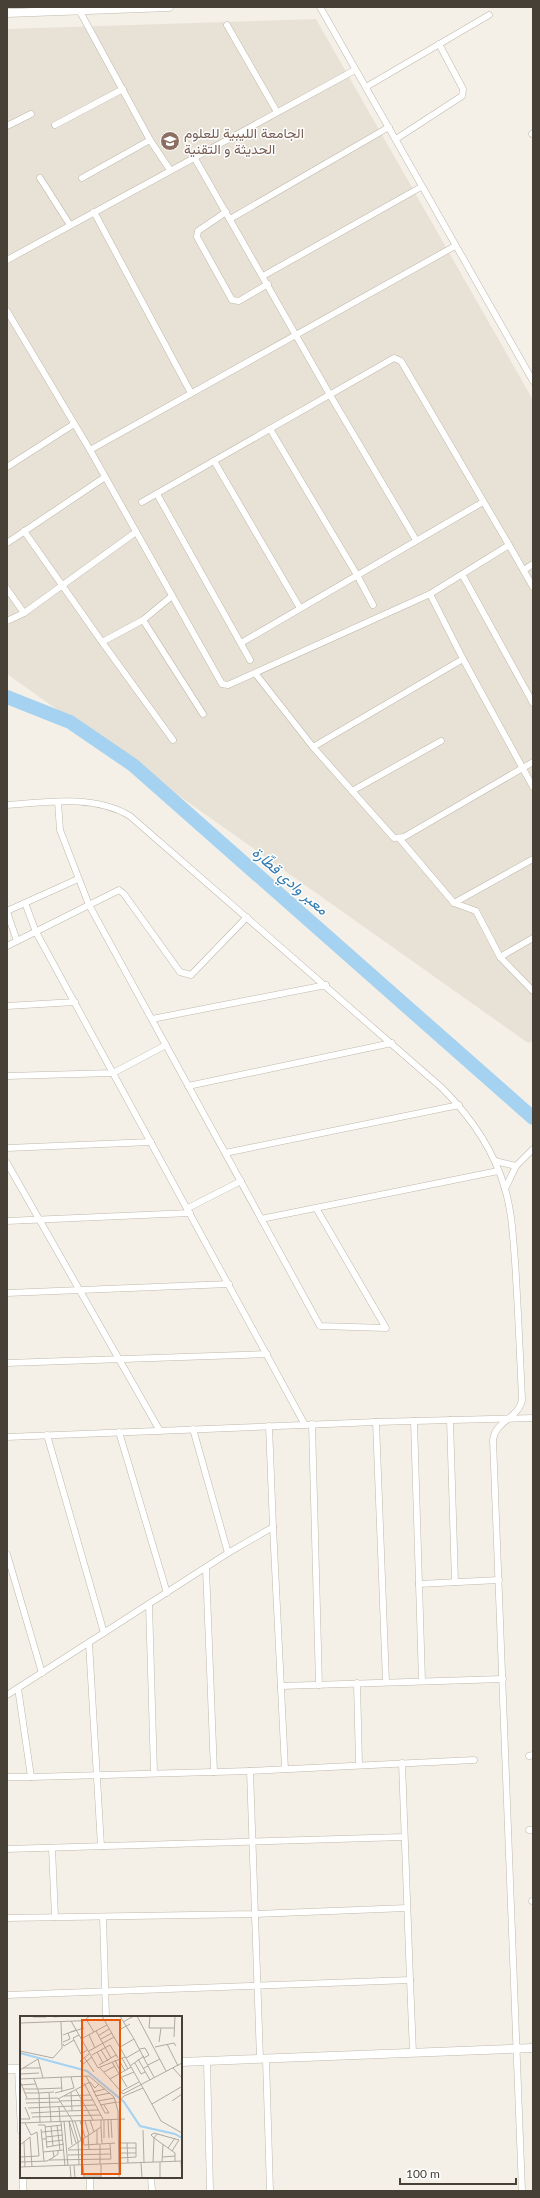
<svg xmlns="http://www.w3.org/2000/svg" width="540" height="2198" font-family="Lato,Vazirmatn,sans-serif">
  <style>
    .residential { fill: #e8e2d6 }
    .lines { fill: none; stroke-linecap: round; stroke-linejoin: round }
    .river { stroke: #a5d2f0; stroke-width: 14 }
    .minor-casing { stroke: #bfb8aa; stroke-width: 7 }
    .tertiary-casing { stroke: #bfb8aa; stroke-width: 9 }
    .minor { stroke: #fff; stroke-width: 6 }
    .tertiary { stroke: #fff; stroke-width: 8 }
    .labels { text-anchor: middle; stroke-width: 3; stroke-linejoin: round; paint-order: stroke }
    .education-label { font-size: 14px; fill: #785e54; stroke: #fff; text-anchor: start }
    .water-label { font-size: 15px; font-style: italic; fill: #307cb2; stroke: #fff }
    .inset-river { fill: none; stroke: #a5d2f0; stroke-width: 2 }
    .inset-road { fill: none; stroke: #afaaa1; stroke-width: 1 }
    .view { fill: #e8590c; fill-opacity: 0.15; stroke: #e8590c; stroke-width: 2 }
    .inset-edge { fill: none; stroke: #474036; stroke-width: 2 }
  </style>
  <rect width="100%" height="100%" fill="#f4f0e8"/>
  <path class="residential" d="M316 19 533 400V1041L528 1043 7 674V29Z"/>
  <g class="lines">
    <path class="river" d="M7 697 70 722 133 765 533 1118"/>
    <defs>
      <g id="minor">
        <path d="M320 7 533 381"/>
        <path d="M78 8 150 140 170 170"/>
        <path d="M227 25 277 112"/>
        <path d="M366 87 489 15"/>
        <path d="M55 125 123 89"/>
        <path d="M7 126 31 114"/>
        <path d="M532 134 533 133"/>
        <path d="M396 139 462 96 463 89 439 44"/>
        <path d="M194 157 330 395 416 540"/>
        <path d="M40 178 70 225"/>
        <path d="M82 178 150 140"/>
        <path d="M94 212 191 393"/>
        <path d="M226 212 198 231 197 237 232 300 239 301 268 284"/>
        <path d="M230 219 389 127"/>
        <path d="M7 260 355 70"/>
        <path d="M263 276 421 187"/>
        <path d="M7 311 90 450 222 684 228 685 430 594 509 545 533 587"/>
        <path d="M270 429 357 575 373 605"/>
        <path d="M90 450 455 246"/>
        <path d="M214 461 300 608"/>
        <path d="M7 467 74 424"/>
        <path d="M157 494 250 660"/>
        <path d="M142 502 394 358 401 361 509 545"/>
        <path d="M24 531 102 642 173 740"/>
        <path d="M7 543 105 477"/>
        <path d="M524 570 533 564"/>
        <path d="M463 576 533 703"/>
        <path d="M7 589 24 613"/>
        <path d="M430 594 463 659 533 787"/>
        <path d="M143 620 203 714"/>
        <path d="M7 621 24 613 136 532"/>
        <path d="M102 642 143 620 172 596"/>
        <path d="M241 643 483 502"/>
        <path d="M255 673 313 747 394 838 404 837 533 762"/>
        <path d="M313 747 463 659"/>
        <path d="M352 791 441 741"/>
        <path d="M58 802 60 830 89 905 320 1326 386 1328 316 1208"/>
        <path d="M7 805C46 802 94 794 130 816L442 1088C470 1116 494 1150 505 1189 512 1212 513 1237 515 1261 518 1307 520 1354 522 1400 519 1418 495 1421 493 1440L522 2191"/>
        <path d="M399 838 454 903 476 911 500 957 533 991"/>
        <path d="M25 903 36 932 305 1425"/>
        <path d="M454 903 533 859"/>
        <path d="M7 911 78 879"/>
        <path d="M7 912 17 941"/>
        <path d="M7 946 119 890 124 894 180 972 191 975 247 917"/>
        <path d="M500 957 533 938"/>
        <path d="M7 1006 75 1002"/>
        <path d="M152 1019 326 985"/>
        <path d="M7 1076 113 1073 166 1045"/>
        <path d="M188 1086 392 1043"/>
        <path d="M7 1148 151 1142"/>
        <path d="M225 1153 459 1105"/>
        <path d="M495 1161 516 1166"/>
        <path d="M7 1163 160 1431"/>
        <path d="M505 1189 516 1166 533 1149"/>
        <path d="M188 1208 241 1181"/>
        <path d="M261 1219 498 1171"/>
        <path d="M7 1221 190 1213"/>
        <path d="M7 1293 229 1284"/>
        <path d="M7 1363 267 1354"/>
        <path d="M450 1420 455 1582"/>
        <path d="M414 1421 422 1681"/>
        <path d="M376 1422 386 1682"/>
        <path d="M312 1424 319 1685"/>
        <path d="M193 1429 228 1553"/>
        <path d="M119 1432 167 1593"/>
        <path d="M47 1435 104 1633"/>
        <path d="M7 1437 376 1422 533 1418"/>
        <path d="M273 1527 285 1769"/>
        <path d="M7 1554 42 1673"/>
        <path d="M206 1568 214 1772"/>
        <path d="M419 1584 499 1580"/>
        <path d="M149 1604 154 1773"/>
        <path d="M89 1643 101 1846"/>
        <path d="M357 1683 359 1765"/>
        <path d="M281 1686 503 1679"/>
        <path d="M18 1688 31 1777 250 1771 260 2059"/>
        <path d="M7 1695 228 1553 273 1527 269 1426"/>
        <path d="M529 1756 533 1755"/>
        <path d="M250 1771 474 1760"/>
        <path d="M7 1777H31"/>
        <path d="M529 1830H533"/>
        <path d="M52 1848 55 1917"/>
        <path d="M7 1849 404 1837"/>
        <path d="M532 1901H533"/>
        <path d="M103 1917 106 2017"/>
        <path d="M7 1918 255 1914 407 1908"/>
        <path d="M410 1980 413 2053"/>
        <path d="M7 1995 410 1980 402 1763"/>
        <path d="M266 2059 270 2191"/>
        <path d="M207 2061 210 2191"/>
        <path d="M18 2069 21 2131"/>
        <path d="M23 2177V2191"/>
        <path d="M90 2177V2191"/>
        <path d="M151 2177 152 2191"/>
      </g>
      <g id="tertiary">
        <path d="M7 13 169 7"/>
        <path d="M181 2062 533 2048"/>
        <path d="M7 2069H21"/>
      </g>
    </defs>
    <use href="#minor" class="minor-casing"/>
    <use href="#tertiary" class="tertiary-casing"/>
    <use href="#minor" class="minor"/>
    <use href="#tertiary" class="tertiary"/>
  </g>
  <defs>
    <symbol id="school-disc" viewBox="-11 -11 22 22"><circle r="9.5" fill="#8d6e63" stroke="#fff"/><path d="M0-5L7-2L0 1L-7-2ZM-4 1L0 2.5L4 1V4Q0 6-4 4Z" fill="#fff"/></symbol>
  </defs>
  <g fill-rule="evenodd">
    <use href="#school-disc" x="159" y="130" width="22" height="22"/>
  </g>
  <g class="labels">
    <g class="education-label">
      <text x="184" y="138">الجامعة الليبية للعلوم<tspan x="184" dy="16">الحديثة و التقنية</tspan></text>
    </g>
    <g class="water-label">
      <text transform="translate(290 881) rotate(41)" y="5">معبر وادي قطّارة</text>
    </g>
  </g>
  <g transform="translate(20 2016)">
    <rect width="162" height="162" fill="#f4f0e8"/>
    <path class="inset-river" d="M0 37 67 55 104 86 120 110 155 118 162 122"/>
    <path class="inset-road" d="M70 0 66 3 74 16M82 0 123 72 104 80 98 87M117 0 146 55M130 0 129 12H154M13 1H26M34 1 46 0M51 5 78 52 105 41M103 6 114 0M0 7 84 4M99 14 110 8M76 15 91 42M51 16 64 12M43 19 56 14M59 19 53 22 61 38 67 34M69 19 75 32M78 20 89 13M154 21 155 0M61 23 87 9M81 23 92 17M114 23 128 50M43 26 50 23 48 17M139 26 141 12M43 28 44 30 54 24M147 28 158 50M100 31 114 23 100 0M135 31 154 27 156 30M120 33 125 32 129 39 124 42M81 34 88 45M0 35 33 42 42 32 41 6M69 35 94 21M77 36 83 47M69 38 60 45 63 48 72 41M72 39 90 29 98 42M64 41 74 56M102 42 108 53M106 42 120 34M118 43 130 64M95 44 101 57M99 44 105 55M92 46 107 71M115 47 121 58 125 56M79 49 96 39M128 49 140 43M110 50 124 40M3 52H21M80 52 90 63 111 51M124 52 128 50 134 61M153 52 162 62M0 54 18 43 23 62M84 56 95 50M0 58 19 57M66 60 85 97H89L84 89M41 61 42 76M102 61 114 56M0 63 69 60 94 81 98 95 99 162M14 63 19 77 20 107M90 63 103 78M0 65 7 82M64 67 83 103M0 69 16 68M123 72 141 105 162 117M3 73H17M18 73 42 72M56 74 73 104M102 75 119 66M51 76 52 95M73 76 85 73M5 77H19M19 77 34 76M29 77 31 106M35 77 54 72 51 61M103 78 162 47M44 80 70 79M75 80 90 77M5 83 38 82 52 104 58 125 59 149M38 83 70 66 75 72 79 68M40 85 73 84M61 85 62 105M78 85 94 82M152 85 162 78M6 87 40 86M132 88 161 71M80 89 97 86M39 91 40 105M8 92 75 89M47 95 78 94M11 97 46 95M12 101 81 99M0 103H10L5 91M70 104 74 116M84 104V122M88 104 89 122M91 104 92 122M44 105 48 150M55 105 61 124M60 105 65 121M65 105 69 119M41 106 45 150M0 107 105 103M18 109H25L27 132M37 109 40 134M31 110 33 130M25 111 42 109M81 111 82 128M21 113 22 123H26M77 114V128M123 114 124 147M22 116 42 114M68 119 69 133M10 121 12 151M26 121 43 119M63 122 64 129 80 128V148M22 123 24 145M4 126 5 151M27 126 43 124M99 127H116V141L100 142M107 127 108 147M81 128 95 127M0 129 10 121M52 129 49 105 56 127M27 131 44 128M99 132H116M148 132 155 122M48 133 81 111V104M48 134 90 133M33 135 34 141 38 138V134M152 135 159 124 134 117 131 119 134 122 155 137V145M23 136 44 134M99 137H116M48 139 91 138M0 141 19 140 17 116 11 119 5 107M143 141 155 140M29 144 91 143 90 128M0 146 27 145 34 141M133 146 134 122 137 118M140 146V162M142 146 143 128M161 146 162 162M121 147 122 162M81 148V162M54 149 55 162M63 149 64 162M50 150 51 162M0 151 162 145M64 160H81"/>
    <path class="view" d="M62 4H100V158H62Z"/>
    <rect width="162" height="162" class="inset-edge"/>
  </g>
  <rect width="540" height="2198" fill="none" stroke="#474036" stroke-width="16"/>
  <path d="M400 2178v6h116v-6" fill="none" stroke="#474036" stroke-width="2"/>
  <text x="406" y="2178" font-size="12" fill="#474036" stroke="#ffffff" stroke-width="3" paint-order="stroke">100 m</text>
</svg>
